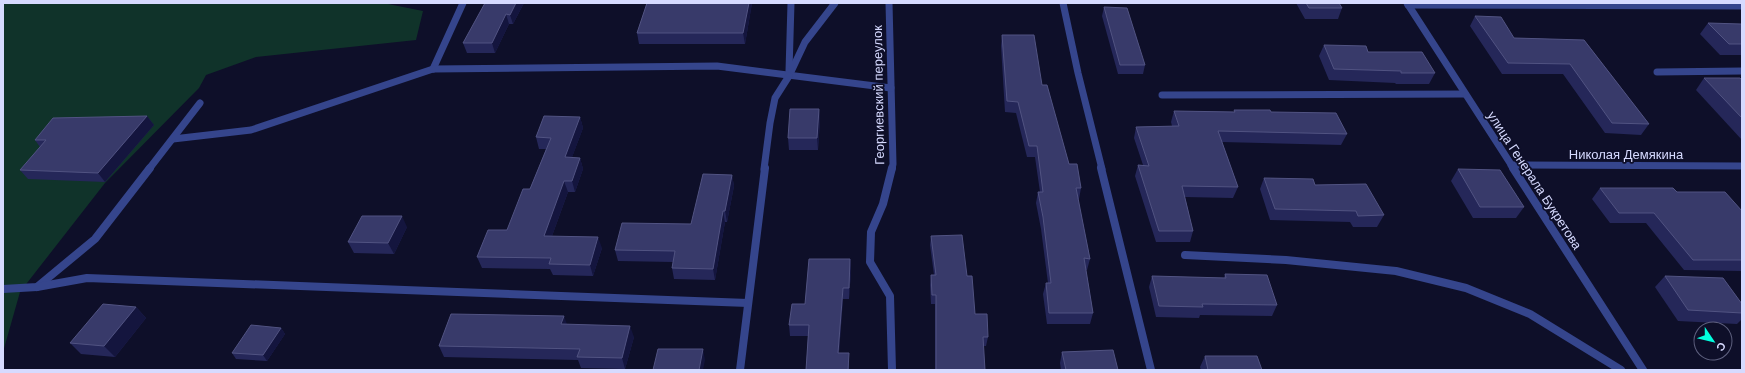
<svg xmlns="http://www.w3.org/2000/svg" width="1745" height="373" font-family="Helvetica,sans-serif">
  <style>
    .green { fill: #10332a }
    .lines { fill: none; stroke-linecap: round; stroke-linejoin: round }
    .service-far1 { stroke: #35458c; stroke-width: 7 }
    .service { stroke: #35458c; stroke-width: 8 }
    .minor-far1 { stroke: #35458c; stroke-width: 7 }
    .minor { stroke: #35458c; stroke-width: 8 }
    .wall { fill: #252759 }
    .shaded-wall { fill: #14153e }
    .building { fill: #383a6a; stroke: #515382 }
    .labels { text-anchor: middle; stroke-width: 3.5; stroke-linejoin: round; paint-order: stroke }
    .street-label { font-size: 13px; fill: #d6daff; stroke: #0e0f29 }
  </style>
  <rect width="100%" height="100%" fill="#0e0f29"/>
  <path class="green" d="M3 3H383L423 11 416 40 256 57 206 75 199 88 105 183 20 292 3 352Z"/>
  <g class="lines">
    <g class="service-far1">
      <path d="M889 3 893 164 892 169"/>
      <path d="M1063 3 1078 73 1102 169"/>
      <path d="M433 69 463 3"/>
      <path d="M789 71 791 3"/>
      <path d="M789 76 805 42 835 3"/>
      <path d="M1162 95 1465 94"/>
      <path d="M173 139 251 130 433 69 717 66 891 88"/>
      <path d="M149 169 200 103"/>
    </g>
    <g class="service">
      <path d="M1101 168 1151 370"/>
      <path d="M1185 255 1286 260 1396 271 1466 288 1530 314 1621 370"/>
      <path d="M37 287 95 239 150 168"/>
      <path d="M892 370 890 296 870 262 871 232 883 204 892 168"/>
    </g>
    <g class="minor-far1">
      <path d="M1407 3 1514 169"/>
      <path d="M1408 5 1742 6"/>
      <path d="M1657 72 1742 71"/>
      <path d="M1511 165 1742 166"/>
      <path d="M764 169 770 123 775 98 789 76"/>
    </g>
    <g class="minor">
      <path d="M1513 168 1643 370"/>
      <path d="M3 289 37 287 87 278 748 303"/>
      <path d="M740 370 765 168"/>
    </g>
  </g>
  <g class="wall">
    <path d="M524 3 513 24H509L495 53H467L463 43Z"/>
    <path d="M647 3H752L745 44H639L637 33Z"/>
    <path d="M1296 3H1339L1342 8 1338 19H1305Z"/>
    <path d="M1104 7 1145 65 1143 74H1118L1102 16Z"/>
    <path d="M1475 16 1514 38 1584 40 1649 124 1641 135 1605 133 1563 74H1502L1470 26Z"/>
    <path d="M1708 23 1742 25V55H1720L1700 34Z"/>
    <path d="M1002 35 1042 85 1069 164 1081 188 1079 199H1078L1090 259 1087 270H1086L1093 313 1090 324H1047L1043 294 1046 283H1048L1041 229 1036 203 1038 192H1040L1035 157H1027L1016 113 1005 112 1001 46Z"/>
    <path d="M1324 45 1368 52 1435 73 1429 84H1396L1395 83 1329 80 1319 56Z"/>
    <path d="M1704 78 1742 80V140L1696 90Z"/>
    <path d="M819 109 820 120 818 150H789L788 138Z"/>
    <path d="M1234 110 1271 112 1347 134 1341 145 1222 142 1238 187 1233 198 1185 197 1193 231 1190 242H1156L1135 176 1138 165H1143L1134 138 1136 127 1172 126 1171 122 1174 111 1234 112Z"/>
    <path d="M147 116 154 125 105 182 28 179 20 170 40 147 35 140Z"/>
    <path d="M580 117 583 128 572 157 580 158 583 169 575 192H568L552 236 602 248 593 276 553 275 550 269 482 268 477 257 507 230 530 189 546 149H539L536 137Z"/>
    <path d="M1458 169 1524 207 1516 218H1473L1451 181Z"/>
    <path d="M732 175 734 186 727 222H725L715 280 674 279 672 268 673 262 618 261 615 250 691 224Z"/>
    <path d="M1264 178 1315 185 1384 215 1377 227H1353L1350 222 1270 220 1260 189Z"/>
    <path d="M1600 188 1677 192 1742 211V271L1684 270 1646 223H1610L1592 199Z"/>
    <path d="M407 227 394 254 354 253 348 242Z"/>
    <path d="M931 236 967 276 975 314 988 337 986 346H983L985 370H935V304H931L930 285 931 275H934L930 245Z"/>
    <path d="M850 259 851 271 849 299H843L839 353 849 364V370H806L808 336H790L789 325 805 304Z"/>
    <path d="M1225 274 1277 305 1272 316 1200 315 1199 318 1156 317 1149 287 1152 276 1224 278Z"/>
    <path d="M1665 276 1742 304V319L1737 324 1678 321 1655 287Z"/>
    <path d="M136 307 146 318 115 357 81 354 70 343Z"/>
    <path d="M567 324 634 337 625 369 581 368 578 360 444 357 439 346Z"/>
    <path d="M281 328 285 334 267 361 236 359 232 353Z"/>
    <path d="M1062 352 1118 370H1061L1060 363Z"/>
    <path d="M1205 356 1262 370H1201L1200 367Z"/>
  </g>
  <g class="shaded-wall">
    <path d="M516 3H524L513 24 510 15Z"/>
    <path d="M749 3H752L745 44 743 33Z"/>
    <path d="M506 14 509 24 495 53 492 43Z"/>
    <path d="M819 109 820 120 818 150 817 138Z"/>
    <path d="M147 116 154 125 105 182 98 173Z"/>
    <path d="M580 117 583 128 568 168 565 157Z"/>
    <path d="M580 158 583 169 575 192 572 181Z"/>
    <path d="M732 175 734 186 727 222 725 211Z"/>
    <path d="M564 181 568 192 548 247 544 236Z"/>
    <path d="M723 211 725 222 715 280 713 269Z"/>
    <path d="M402 216 407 227 394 254 388 243Z"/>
    <path d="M598 237 602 248 593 276 590 265Z"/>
    <path d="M850 259 851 271 849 299V288Z"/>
    <path d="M843 288V299L838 364V353Z"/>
    <path d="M136 307 146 318 115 357 104 346Z"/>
    <path d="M564 316 568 327 561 324Z"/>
    <path d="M630 326 634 337 625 369 622 358Z"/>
    <path d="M281 328 285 334 267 361 263 355Z"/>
    <path d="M703 349 705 360 703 370H699Z"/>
  </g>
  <g class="building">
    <path d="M485 3H516L510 15 506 14 492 43H463Z"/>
    <path d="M647 3H749L743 33H637Z"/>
    <path d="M1306 3H1339L1342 8H1309Z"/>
    <path d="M1104 7 1127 8 1145 65H1120Z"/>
    <path d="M1475 16 1501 17 1514 38 1584 40 1649 124 1612 123 1570 64 1508 63Z"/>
    <path d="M1708 23 1741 24 1742 25V44H1729Z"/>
    <path d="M1002 35H1034L1042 85H1047L1069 164H1077L1081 188H1076L1090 259 1084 258 1093 313H1049L1046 283H1051L1043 217 1038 192H1043L1037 146H1029L1018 102 1007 101Z"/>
    <path d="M1324 45 1366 46 1368 52H1422L1435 73H1401V71L1334 69Z"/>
    <path d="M1704 78H1740L1742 80V118Z"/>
    <path d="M790 109H819L817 138H788Z"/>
    <path d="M1234 110H1270L1271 112 1336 113 1347 134 1218 131 1238 187 1182 186 1193 231H1159L1138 165 1149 166 1136 127 1179 126 1174 111 1235 112Z"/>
    <path d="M147 116 98 173 20 170 46 140H35L53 118Z"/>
    <path d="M544 116 580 117 565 157 580 158 572 181H564L544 236 598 237 590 265 549 264 551 258 477 257 488 230H507L523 189H530L551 138 536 137Z"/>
    <path d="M1458 169 1500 170 1524 207H1480Z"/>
    <path d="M703 174 732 175 725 211H723L713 269 672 268 675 251 615 250 622 223 691 224Z"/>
    <path d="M1264 178 1313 179 1315 185 1366 184 1384 215 1358 216 1356 211 1275 209Z"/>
    <path d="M1600 188H1673L1677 192H1725L1742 211V260H1693L1654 213H1619Z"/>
    <path d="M362 216H402L388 243 348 242Z"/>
    <path d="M962 235 967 276H972L975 314H987L988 337H983L985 370H936V295H932L931 275H936L931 236Z"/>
    <path d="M809 259H850L849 288H843L838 353H849L848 370H806L809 325H789L792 304H805Z"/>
    <path d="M1225 274 1267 275 1277 305 1202 304 1203 307 1159 306 1152 276 1226 278Z"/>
    <path d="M1665 276 1723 278 1742 304V313L1688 310Z"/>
    <path d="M103 304 136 307 104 346 70 343Z"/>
    <path d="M451 314 564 316 561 324 630 326 622 358 577 357 580 349 439 346Z"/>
    <path d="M251 325 281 328 263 355 232 353Z"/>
    <path d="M658 349H703L699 370H653Z"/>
    <path d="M1113 350 1118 370H1066L1062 352Z"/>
    <path d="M1205 356H1257L1262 370H1208Z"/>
  </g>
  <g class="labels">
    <g class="street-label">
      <text transform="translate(878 95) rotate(-91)" y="5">Георгиевский переулок</text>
      <text x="1626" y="159">Николая Демякина</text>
      <text transform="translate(1535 180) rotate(57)" y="5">улица Генерала Букретова</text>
    </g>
  </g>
  <rect width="1745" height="373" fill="none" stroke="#d6daff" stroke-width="8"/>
  <g transform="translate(1713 341) rotate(125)"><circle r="19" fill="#0e0f29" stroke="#5e607f"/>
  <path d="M0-3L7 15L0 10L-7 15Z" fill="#02ffdf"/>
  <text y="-6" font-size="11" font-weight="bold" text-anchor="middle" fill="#d6daff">С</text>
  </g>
</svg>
